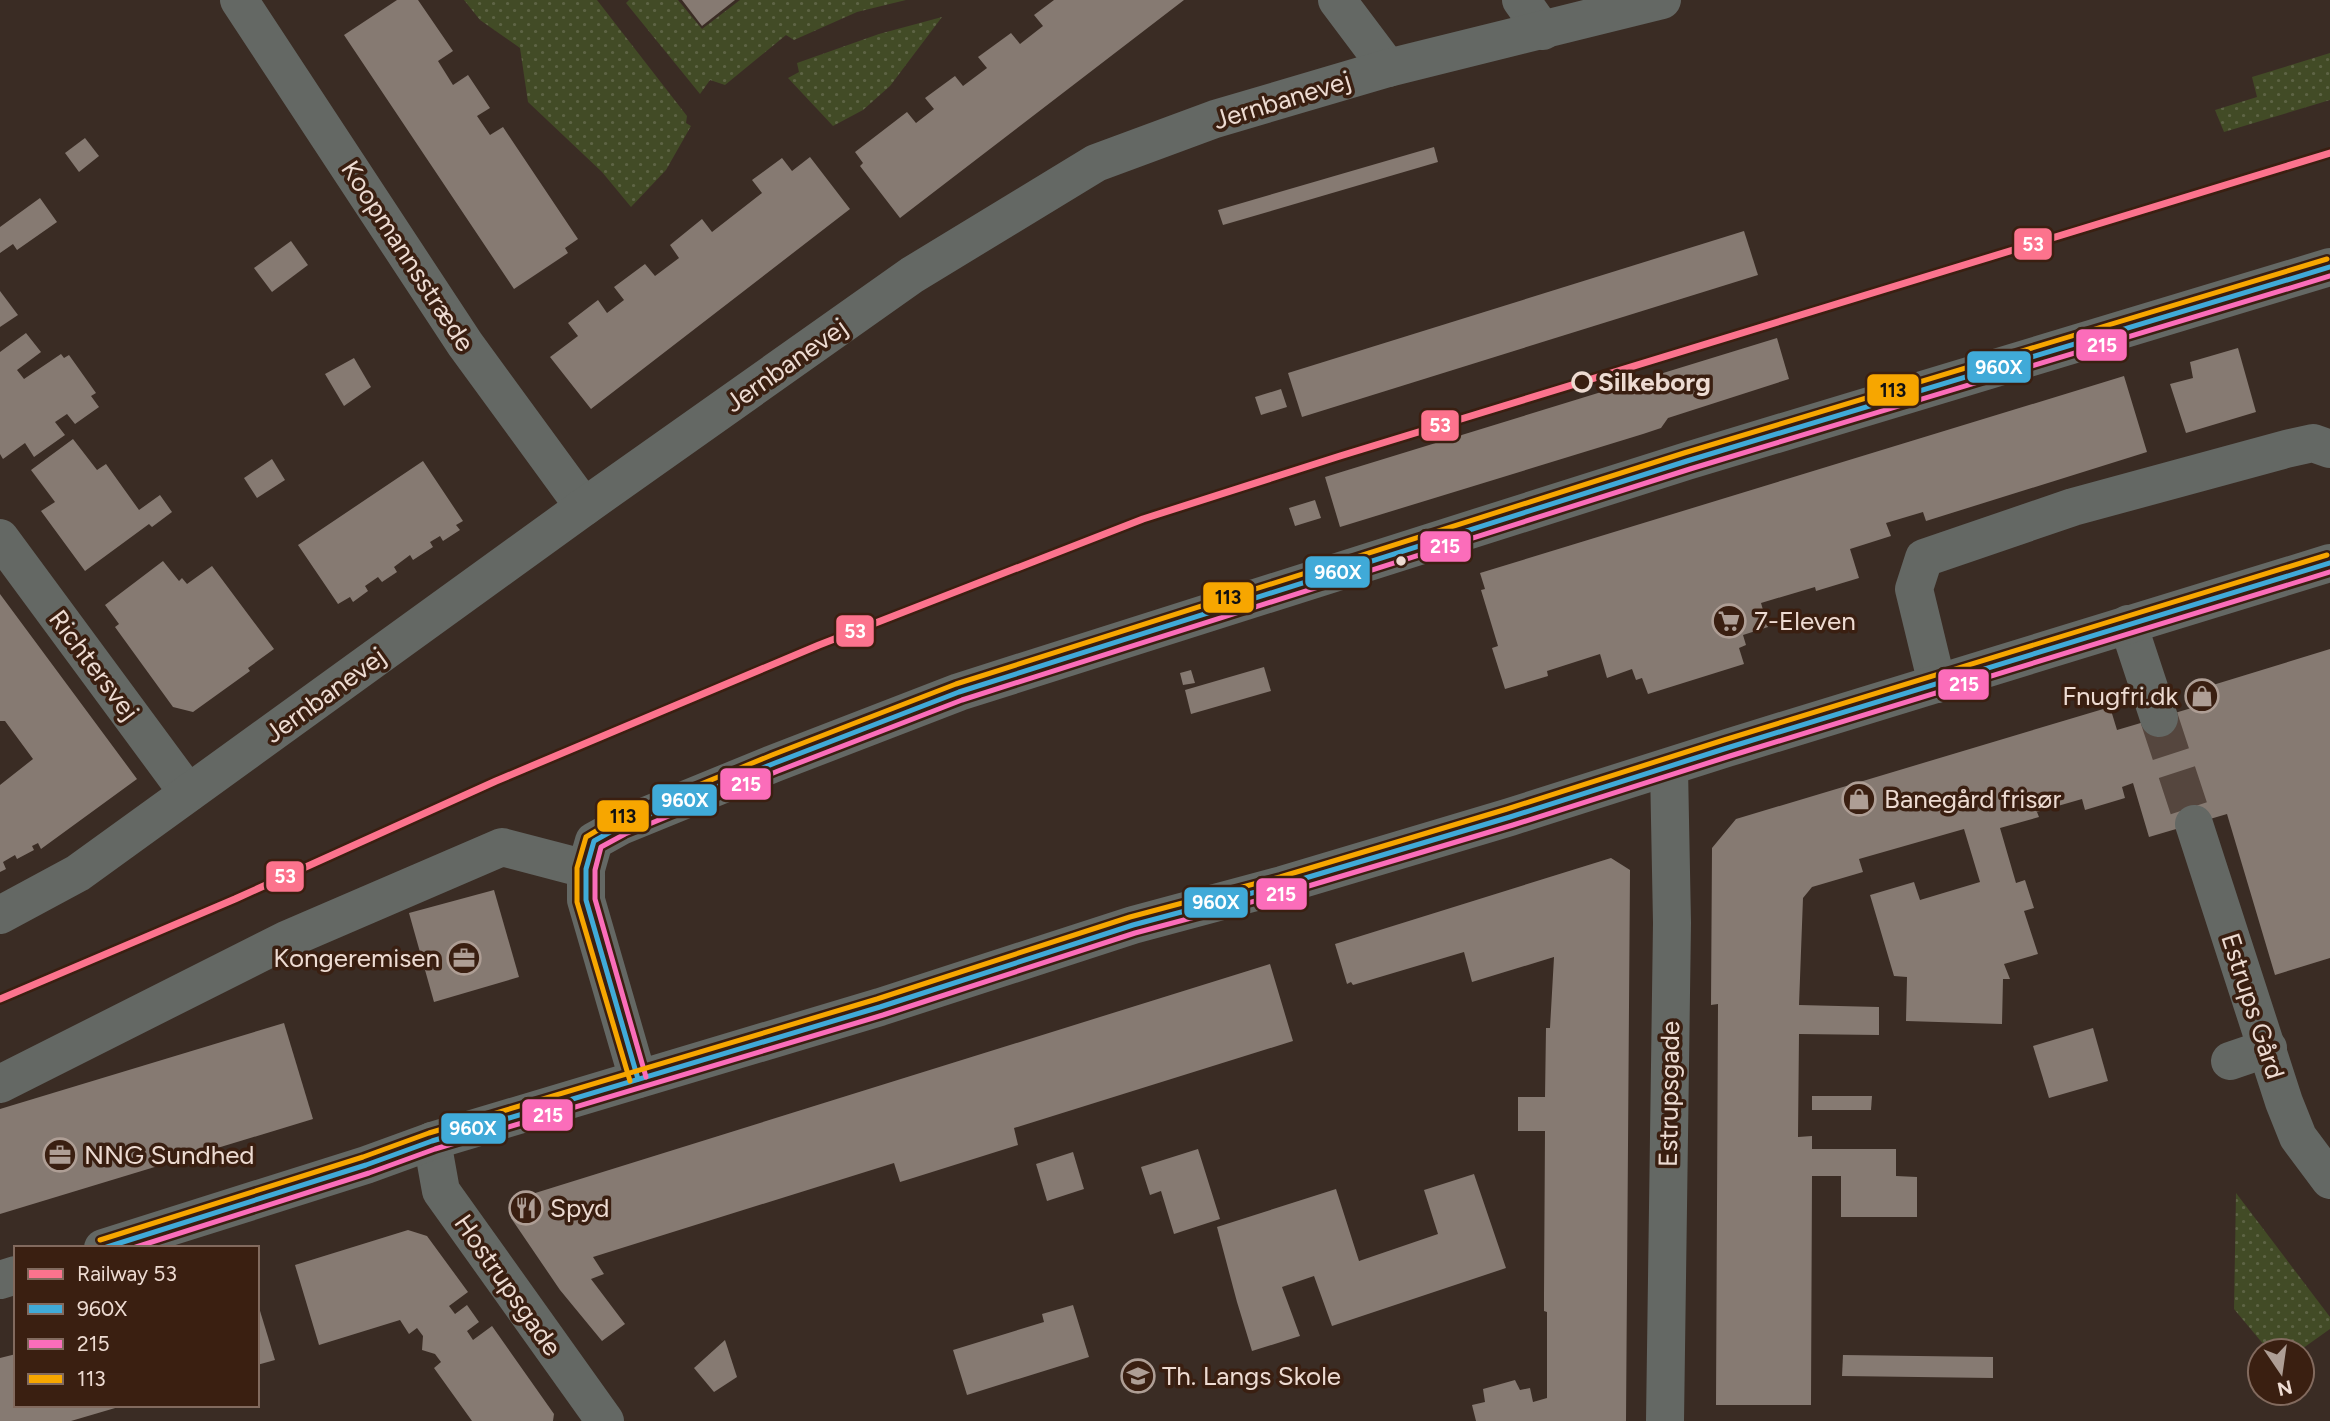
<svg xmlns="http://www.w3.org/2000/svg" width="2330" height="1421" font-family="Figtree,sans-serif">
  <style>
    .grass { fill: url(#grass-dots) }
    .building { fill: #867a72 }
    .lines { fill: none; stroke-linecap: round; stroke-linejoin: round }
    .minor-tunnel { stroke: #55463e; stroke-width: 38; stroke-dasharray: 38 19; stroke-linecap: butt }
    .minor { stroke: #646864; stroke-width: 38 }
    .bus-1-casing { stroke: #3a1f11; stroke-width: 10 }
    .bus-2-casing { stroke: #3a1f11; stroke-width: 10 }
    .bus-3-casing { stroke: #3a1f11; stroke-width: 10 }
    .bus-1 { stroke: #40aad8; stroke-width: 5 }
    .bus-2 { stroke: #fb6dba; stroke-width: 5 }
    .bus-3 { stroke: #f7a600; stroke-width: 5 }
    .rail-1-casing { stroke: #3a1f11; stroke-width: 12 }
    .rail-1 { stroke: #fc738d; stroke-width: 7 }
    .stop-dot { fill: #3a1f11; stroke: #eddbd2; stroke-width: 3.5 }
    .bus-dot { fill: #eddbd2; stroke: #3a1f11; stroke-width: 2.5 }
    .labels { text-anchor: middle; stroke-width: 7; stroke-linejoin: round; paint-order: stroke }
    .street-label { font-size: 26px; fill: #eddbd2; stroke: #3a1f11 }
    .stop-label { font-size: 26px; font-weight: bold; fill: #eddbd2; stroke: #3a1f11; text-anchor: start }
    .poi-label { font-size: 26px; fill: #eddbd2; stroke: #3a1f11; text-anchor: start }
    .line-badge { stroke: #3a1f11; stroke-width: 2.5 }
    .badge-label { font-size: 19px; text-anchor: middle; font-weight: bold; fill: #fff }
    .pale-badge-label { font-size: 19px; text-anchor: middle; font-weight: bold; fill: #111 }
  </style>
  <defs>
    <pattern id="grass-dots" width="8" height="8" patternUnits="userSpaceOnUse" patternTransform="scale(1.75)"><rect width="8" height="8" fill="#424b26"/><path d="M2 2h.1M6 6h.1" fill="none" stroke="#5e6445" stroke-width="1.8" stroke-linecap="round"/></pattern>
  </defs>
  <rect width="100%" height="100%" fill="#3a2c24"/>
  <g class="grass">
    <path d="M464 0H597L687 116 686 123 691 126 666 170 631 207 602 172 528 102 520 48 480 20Z"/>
    <path d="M629 0H678L702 29 740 0H906L857 12 794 40 786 35 725 85 710 80 700 94 626 3Z"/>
    <path d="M942 17 890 86 863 110 833 126 788 78 799 72 797 63 879 34Z"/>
    <path d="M2330 53V100L2224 132 2215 110 2257 97 2252 77Z"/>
    <path d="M2236 1193 2330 1317V1329L2299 1351H2269L2234 1309Z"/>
  </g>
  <g class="building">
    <path d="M397 0H418L453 51 438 61 453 85 468 75 490 108 477 116 490 135 503 127 578 239 565 248 568 253 514 289 344 35Z"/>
    <path d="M682 0H735L702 26Z"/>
    <path d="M1054 0H1184L900 218 860 166 863 163 855 152 907 112 916 123 934 109 925 98 955 76 963 86 987 68 978 57 1011 33 1020 44 1043 26 1034 15Z"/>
    <path d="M85 138 99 156 79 172 65 153Z"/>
    <path d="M1434 147 1438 162 1223 225 1218 210Z"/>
    <path d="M810 157 850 209 591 409 550 357 578 336 568 323 598 300 607 313 624 300 614 287 645 264 655 276 679 258 670 245 702 219 712 232 762 193 752 180 782 158 792 171Z"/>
    <path d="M40 198 57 222 17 250 13 244 0 253V227Z"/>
    <path d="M1744 231 1758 275 1302 417 1288 373Z"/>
    <path d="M291 241 308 265 272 292 254 268Z"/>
    <path d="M0 291 18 315 0 327Z"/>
    <path d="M26 333 41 352 17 370 24 379 61 354 64 358 69 355 96 393 91 396 99 407 75 424 67 414 55 422 65 435 34 457 25 443 3 459 0 454V352Z"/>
    <path d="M1777 338 1789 379 1668 418 1661 428 1643 434 1340 527 1325 477Z"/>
    <path d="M2238 348 2256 412 2186 433 2170 384 2193 378 2190 362Z"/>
    <path d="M354 358 371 387 344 406 325 374Z"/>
    <path d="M2124 376 2147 452 1926 521 1923 512 1886 523 1891 536 1850 549 1859 578 1816 591 1815 587 1761 603 1768 627 1743 635 1746 645 1739 648 1744 664 1648 694 1642 678 1636 680 1632 669 1607 678 1600 654 1547 671 1548 676 1505 689 1492 648 1498 646 1481 590 1485 589 1480 573Z"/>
    <path d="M1281 389 1287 407 1261 415 1255 397Z"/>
    <path d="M73 439 97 470 106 464 139 510 160 495 172 512 152 527 149 524 85 571 41 511 55 502 31 470Z"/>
    <path d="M272 459 285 480 257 498 244 478Z"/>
    <path d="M423 461 463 521 456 525 460 530 443 541 440 536 430 542 433 547 413 560 410 555 394 567 397 572 382 582 378 577 365 586 368 591 353 602 350 597 338 604 298 545Z"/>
    <path d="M1315 500 1321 518 1295 526 1289 508Z"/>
    <path d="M163 561 179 581 182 578 187 584 212 566 274 649 248 668 250 671 193 712 173 707 115 627 119 624 105 605Z"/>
    <path d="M0 594 137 779 41 849 38 843 32 846 34 850 17 859 15 855 3 862 6 869 0 872V785L33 759 5 721H0Z"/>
    <path d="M2330 649V958L2275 975 2227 814 2149 837 2133 783 2122 787 2125 798 2085 810 2082 799 2037 812 2039 817 2000 828 2016 883 2025 880 2034 908 2024 911 2038 954 2004 964 2010 979H2003L2002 1024 1906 1021 1907 977 1894 976 1870 895 1914 882 1920 900 1980 882 1964 829 1859 859 1863 872 1812 887 1803 898 1799 1005 1879 1007V1035L1799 1034 1798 1137 1812 1136V1149H1896V1176L1917 1177V1217H1841V1176H1812L1811 1405H1716L1718 1004 1711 1005 1712 848 1736 819 2110 707 2117 730 2195 707 2190 692Z"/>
    <path d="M1264 667 1271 691 1191 714 1185 690Z"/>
    <path d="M1191 670 1195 683 1183 685 1180 673Z"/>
    <path d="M1611 858 1630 870 1626 1421H1476L1472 1405 1485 1402 1483 1389 1515 1380 1520 1390 1530 1388 1533 1402 1547 1398V1312L1544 1311V1293L1545 1131H1518V1097H1545L1546 1028H1550L1554 957 1472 982 1464 952 1353 985 1351 982 1347 984 1335 944Z"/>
    <path d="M494 890 519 977 434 1002 409 913Z"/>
    <path d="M1270 964 1293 1041 1014 1128 1018 1145 913 1178 900 1182 894 1163 593 1257 604 1274 591 1279 625 1324 602 1341 560 1290 511 1218 516 1199Z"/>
    <path d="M284 1023 313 1119 0 1214V1109Z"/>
    <path d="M2093 1028 2108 1081 2049 1098 2033 1046Z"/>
    <path d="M1812 1096H1872L1871 1110H1812Z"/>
    <path d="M1198 1149 1220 1219 1174 1234 1161 1191 1150 1195 1141 1167Z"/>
    <path d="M1073 1152 1084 1189 1047 1201 1036 1164Z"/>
    <path d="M1474 1174 1506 1268 1332 1326 1314 1276 1282 1287 1300 1336 1252 1351 1237 1302 1217 1227 1336 1189 1359 1261 1438 1234 1424 1190Z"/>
    <path d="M408 1230 427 1236 468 1292 449 1306 455 1314 467 1305 479 1322 467 1331 473 1340 492 1326 554 1414 553 1421H472L434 1368 441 1362 435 1354 422 1350 423 1336 417 1328 409 1334 400 1320 319 1345 295 1265Z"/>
    <path d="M257 1301 275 1360 257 1365Z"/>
    <path d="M1073 1305 1089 1357 967 1395 953 1350 1044 1322 1042 1314Z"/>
    <path d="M725 1340 737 1377 714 1392 694 1368Z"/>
    <path d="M16 1354V1405L122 1406 71 1421H0V1358Z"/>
    <path d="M1843 1355 1993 1357V1378L1842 1376Z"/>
  </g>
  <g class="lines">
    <path class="minor-tunnel" d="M2159 718 2194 824"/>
    <g class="minor">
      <path d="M239 0 465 344 584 507"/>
      <path d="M1337 0 1388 68"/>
      <path d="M1521 0 1543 31"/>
      <path d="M0 538 188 793"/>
      <path d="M2128 624 2159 718"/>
      <path d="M1937 684 1914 589 1924 558 2073 507 2286 449 2313 443 2330 449"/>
      <path d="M2194 824 2284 1102 2298 1137 2330 1180"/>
      <path d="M0 915 78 873 584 507 912 275 1096 163 1215 119 1388 68 1662 0"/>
      <path d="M2230 1061 2268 1048"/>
      <path d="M638 1079 586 900V869L594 841 621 826 775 763 959 692 1687 461 2330 267"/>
      <path d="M0 1084 286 940 502 847 586 869"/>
      <path d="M432 1141 441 1191 605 1421"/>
      <path d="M103 1248 366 1165 432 1141 880 1007 1133 925 1282 885 1510 817 1727 748 2330 563"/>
      <path d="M0 1280 16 1275"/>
      <path d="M1665 1421 1672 923 1669 768"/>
    </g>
    <defs>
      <g id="bus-1">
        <path d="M638 1079 586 900V869L594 841 621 826 775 763 959 692 1687 461 2330 267"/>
        <path d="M104 1248 366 1165 432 1141 880 1007 1133 925 1282 885 1510 817 1727 748 2330 563"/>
      </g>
      <g id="bus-2">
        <path d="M646 1077 595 899V870L601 847 625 834 778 771 962 700 1690 469 2330 276"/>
        <path d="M133 1248 369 1173 435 1149 883 1015 1135 933 1285 893 1513 825 1730 756 2330 572"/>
      </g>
      <g id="bus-3">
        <path d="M630 1081 577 902V868L586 837 618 818 772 755 956 684 1684 453 2327 259"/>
        <path d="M100 1240 363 1157 429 1133 877 999 1130 917 1280 877 1507 809 1724 740 2327 555"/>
      </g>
    </defs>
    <use href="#bus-1" class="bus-1-casing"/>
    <use href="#bus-2" class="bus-2-casing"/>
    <use href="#bus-3" class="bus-3-casing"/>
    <use href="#bus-1" class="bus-1"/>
    <use href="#bus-2" class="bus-2"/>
    <use href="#bus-3" class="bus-3"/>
    <defs>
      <path id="rail-1" d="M0 999 235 899 496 781 819 645 1143 519 1340 456 2330 153"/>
    </defs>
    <use href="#rail-1" class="rail-1-casing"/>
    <use href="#rail-1" class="rail-1"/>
  </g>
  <defs>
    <symbol id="supermarket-ring" viewBox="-11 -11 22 22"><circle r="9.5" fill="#3a1f11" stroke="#ae9e95" stroke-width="1.5"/><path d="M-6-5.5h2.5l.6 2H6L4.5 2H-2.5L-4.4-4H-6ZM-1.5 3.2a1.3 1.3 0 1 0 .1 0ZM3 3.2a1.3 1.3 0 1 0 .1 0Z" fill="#ae9e95"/></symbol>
    <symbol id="shop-ring" viewBox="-11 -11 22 22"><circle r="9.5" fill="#3a1f11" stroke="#ae9e95" stroke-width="1.5"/><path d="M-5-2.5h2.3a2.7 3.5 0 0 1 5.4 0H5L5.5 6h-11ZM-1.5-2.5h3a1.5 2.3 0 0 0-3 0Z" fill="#ae9e95"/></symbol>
    <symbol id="office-ring" viewBox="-11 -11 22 22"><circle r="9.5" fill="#3a1f11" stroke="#ae9e95" stroke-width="1.5"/><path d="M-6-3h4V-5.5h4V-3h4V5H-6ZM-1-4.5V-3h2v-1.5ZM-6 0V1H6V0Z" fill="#ae9e95"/></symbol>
    <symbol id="restaurant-ring" viewBox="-11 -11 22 22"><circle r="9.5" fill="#3a1f11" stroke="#ae9e95" stroke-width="1.5"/><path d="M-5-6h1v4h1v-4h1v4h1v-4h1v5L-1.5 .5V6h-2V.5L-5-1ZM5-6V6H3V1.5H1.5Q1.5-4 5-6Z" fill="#ae9e95"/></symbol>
    <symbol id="school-ring" viewBox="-11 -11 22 22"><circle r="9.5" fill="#3a1f11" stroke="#ae9e95" stroke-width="1.5"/><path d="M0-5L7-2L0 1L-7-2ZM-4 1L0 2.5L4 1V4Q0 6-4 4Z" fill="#ae9e95"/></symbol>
  </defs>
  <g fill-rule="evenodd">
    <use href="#supermarket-ring" x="1710" y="602" width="38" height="38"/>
    <use href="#shop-ring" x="2183" y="677" width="38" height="38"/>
    <use href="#shop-ring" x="1840" y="780" width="38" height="38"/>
    <use href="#office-ring" x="445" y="939" width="38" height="38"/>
    <use href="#office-ring" x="41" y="1136" width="38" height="38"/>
    <use href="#restaurant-ring" x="507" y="1189" width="38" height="38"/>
    <use href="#school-ring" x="1119" y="1357" width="38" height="38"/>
  </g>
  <circle class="stop-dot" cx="1582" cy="382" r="9"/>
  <circle class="bus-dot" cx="1401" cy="561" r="6"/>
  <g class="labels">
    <g class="street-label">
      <text transform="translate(1282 100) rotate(-17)" y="9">Jernbanevej</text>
      <text transform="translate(408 256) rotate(57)" y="9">Koopmannsstræde</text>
      <text transform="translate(786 365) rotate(-35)" y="9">Jernbanevej</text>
      <text transform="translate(94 665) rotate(53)" y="9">Richtersvej</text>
      <text transform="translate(325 695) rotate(-36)" y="9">Jernbanevej</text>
      <text transform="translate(2253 1006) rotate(72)" y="9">Estrups Gård</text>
      <text transform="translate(1669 1094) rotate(-89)" y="9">Estrupsgade</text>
      <text transform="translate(508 1285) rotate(55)" y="9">Hostrupsgade</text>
    </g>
    <g class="stop-label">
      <text x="1598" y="391">Silkeborg</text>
    </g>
    <g class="poi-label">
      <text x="1754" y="630">7-Eleven</text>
      <text x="2178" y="705" text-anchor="end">Fnugfri.dk</text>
      <text x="1884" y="808">Banegård frisør</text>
      <text x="440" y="967" text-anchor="end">Kongeremisen</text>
      <text x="84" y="1164">NNG Sundhed</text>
      <text x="550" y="1217">Spyd</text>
      <text x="1162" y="1385">Th. Langs Skole</text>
    </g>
  </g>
  <g class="line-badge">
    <rect x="2013" y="227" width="40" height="34" rx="7" fill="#fc738d"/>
    <rect x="2075" y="328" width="53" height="34" rx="7" fill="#fb6dba"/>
    <rect x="1966" y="350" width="66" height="34" rx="7" fill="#40aad8"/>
    <rect x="1866" y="373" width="54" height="34" rx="7" fill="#f7a600"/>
    <rect x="1420" y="409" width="40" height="33" rx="7" fill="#fc738d"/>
    <rect x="1419" y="530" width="53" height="33" rx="7" fill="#fb6dba"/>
    <rect x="1304" y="555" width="67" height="34" rx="7" fill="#40aad8"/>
    <rect x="1202" y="581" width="53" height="33" rx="7" fill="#f7a600"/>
    <rect x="835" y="614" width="40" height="34" rx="7" fill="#fc738d"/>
    <rect x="1937" y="668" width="53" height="33" rx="7" fill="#fb6dba"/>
    <rect x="719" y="767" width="53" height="34" rx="7" fill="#fb6dba"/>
    <rect x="651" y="783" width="67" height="34" rx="7" fill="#40aad8"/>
    <rect x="596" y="799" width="54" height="34" rx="7" fill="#f7a600"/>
    <rect x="265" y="860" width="40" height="33" rx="7" fill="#fc738d"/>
    <rect x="1255" y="877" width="53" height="34" rx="7" fill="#fb6dba"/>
    <rect x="1183" y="886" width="66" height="33" rx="7" fill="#40aad8"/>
    <rect x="521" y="1098" width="53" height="34" rx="7" fill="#fb6dba"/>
    <rect x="440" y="1112" width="67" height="33" rx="7" fill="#40aad8"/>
  </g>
  <g class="badge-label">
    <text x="2033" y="251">53</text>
    <text x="2102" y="352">215</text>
    <text x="1999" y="374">960X</text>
    <text x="1440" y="432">53</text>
    <text x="1445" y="553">215</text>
    <text x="1338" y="579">960X</text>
    <text x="855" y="638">53</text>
    <text x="1964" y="691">215</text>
    <text x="746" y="791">215</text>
    <text x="685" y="807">960X</text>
    <text x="285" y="883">53</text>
    <text x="1281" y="901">215</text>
    <text x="1216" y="909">960X</text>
    <text x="548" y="1122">215</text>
    <text x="473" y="1135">960X</text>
  </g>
  <g class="pale-badge-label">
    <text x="1893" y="397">113</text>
    <text x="1228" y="604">113</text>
    <text x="623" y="823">113</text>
  </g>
  <rect x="14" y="1246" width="245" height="161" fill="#3a1f11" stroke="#826a5e" stroke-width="2"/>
  <rect x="28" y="1269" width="35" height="10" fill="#fc738d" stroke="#826a5e" stroke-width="2"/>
  <text x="77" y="1281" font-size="21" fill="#eddbd2">Railway 53</text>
  <rect x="28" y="1304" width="35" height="10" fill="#40aad8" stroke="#826a5e" stroke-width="2"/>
  <text x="77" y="1316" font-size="21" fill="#eddbd2">960X</text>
  <rect x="28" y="1339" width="35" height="10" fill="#fb6dba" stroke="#826a5e" stroke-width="2"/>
  <text x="77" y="1351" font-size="21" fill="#eddbd2">215</text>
  <rect x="28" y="1374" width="35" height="10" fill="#f7a600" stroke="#826a5e" stroke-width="2"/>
  <text x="77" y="1386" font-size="21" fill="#eddbd2">113</text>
  <g transform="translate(2281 1372) rotate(167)"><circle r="33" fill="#3a1f11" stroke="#826a5e" stroke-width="2"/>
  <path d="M0-5L12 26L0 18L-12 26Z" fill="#ae9e95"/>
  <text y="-10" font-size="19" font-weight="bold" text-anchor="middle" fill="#eddbd2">N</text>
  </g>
</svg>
